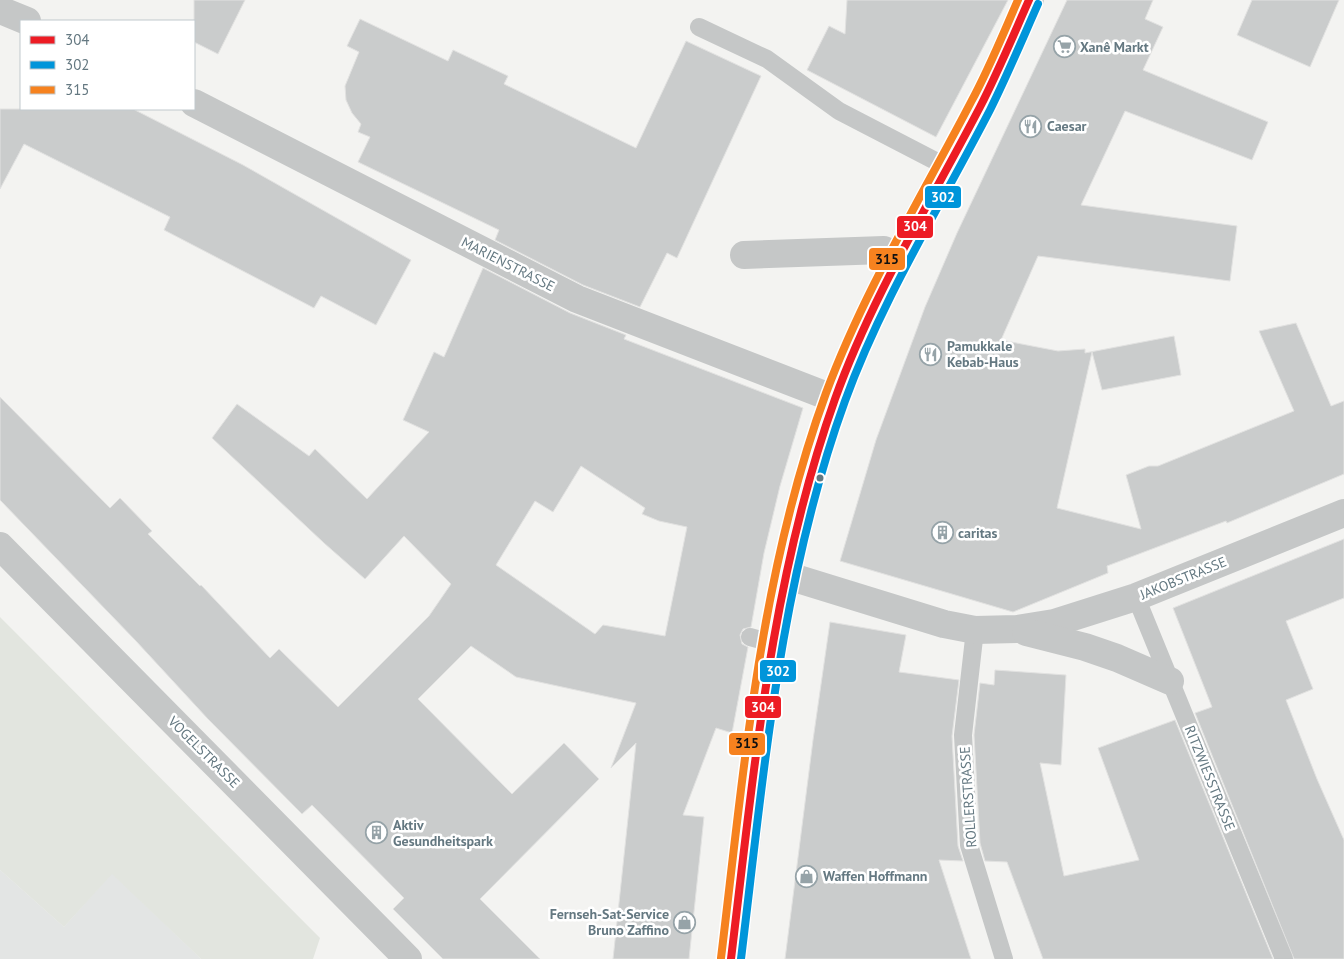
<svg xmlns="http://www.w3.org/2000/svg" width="1344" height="959" font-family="'PT Sans',sans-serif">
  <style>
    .built { fill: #e3e5e4 }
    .green { fill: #e2e5df }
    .building { fill: #cacccc; stroke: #e2e2e1; fill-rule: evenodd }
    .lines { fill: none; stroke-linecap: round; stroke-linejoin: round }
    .secondary-casing { stroke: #cfd1d1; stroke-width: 30 }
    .lane { stroke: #c5c7c7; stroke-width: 18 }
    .street { stroke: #c5c7c7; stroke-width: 28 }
    .secondary { stroke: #dcdddd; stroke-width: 28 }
    .bus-1-casing { stroke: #fff; stroke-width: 11 }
    .bus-2-casing { stroke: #fff; stroke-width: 11 }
    .bus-3-casing { stroke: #fff; stroke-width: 11 }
    .bus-1 { stroke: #ed1c24; stroke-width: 8 }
    .bus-2 { stroke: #0095da; stroke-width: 8 }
    .bus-3 { stroke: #f6821f; stroke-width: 8 }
    .bus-dot { fill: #647881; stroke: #fff; stroke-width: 2 }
    .labels { text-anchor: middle; stroke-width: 5; stroke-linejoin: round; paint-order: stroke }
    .poi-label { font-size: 14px; font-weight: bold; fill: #647881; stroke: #fff; text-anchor: start }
    .street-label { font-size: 14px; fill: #647881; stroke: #fff }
    .line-badge { stroke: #fff; stroke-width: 2 }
    .badge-label { font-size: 14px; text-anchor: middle; font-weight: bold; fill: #fff }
    .pale-badge-label { font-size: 14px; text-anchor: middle; font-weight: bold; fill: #111 }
  </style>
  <rect width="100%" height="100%" fill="#f3f3f1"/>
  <path class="built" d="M0 870 64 927 112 873 201 959H0Z"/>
  <path class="green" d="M0 617 320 938 313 959H201L112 874 64 927 0 870Z"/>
  <g class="building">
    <path d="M194 0H245L218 54 194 42Z"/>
    <path d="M847 0H1008L936 137 807 70 829 26 845 34Z"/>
    <path d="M1067 0H1153L1145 19 1163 27 1143 70 1268 122 1252 160 1125 111 1081 205 1237 226 1230 281 1038 256 1001 340 1058 351 1085 349V353L1174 336 1181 375 1102 390 1092 352 1057 508 1141 529 1126 475 1149 466H1158L1294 411 1259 331 1296 323 1331 406 1344 401V474L1227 523 1226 521 1107 566 1108 573 1013 612 840 561 876 440 925 307 957 233Z"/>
    <path d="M1252 0H1339L1310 67 1237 35Z"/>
    <path d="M360 19 448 61 453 50 508 76 504 84 636 148 686 41 761 76 677 258 667 253 640 307 583 285 495 240 499 230 358 162 370 137 358 132 361 124 352 113 346 100 345 86 359 52 347 46Z"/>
    <path d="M0 109H133L243 165 411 260 376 325 321 296 314 308 164 230 170 217 24 144 0 189Z"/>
    <path d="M483 268 570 313 626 335 624 339 803 408 780 486 764 553 751 627 743 629 740 635 742 644 748 647 732 733 716 728 683 815 704 817 689 959H613L636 743 611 768 636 703 516 677 471 646 418 699 512 794 564 743 599 779 480 899 540 959H443L393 909 404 898 312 805 302 814 208 719 136 641 0 500V397L110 508 120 498 152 531 148 534 200 586 201 585 270 658 279 649 338 707 429 616 451 584 404 536 365 579 324 543 212 438 237 404 309 456 315 449 367 499 429 432 403 420 434 352 444 357ZM581 466 645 508 642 514 659 521 687 527 665 636 603 625 595 634 496 565 535 501 553 512Z"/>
    <path d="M1344 539V598L1286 621 1313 689 1286 700 1317 779 1344 840V959H1294L1195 713 1212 707 1173 608Z"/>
    <path d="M830 622 906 635 899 672 959 680 952 736 958 846 963 861 939 860 971 959H785L813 740Z"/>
    <path d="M995 670 1066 675 1061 765 1040 763 1064 876 1139 860 1098 748 1175 720 1273 959H1043L1007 862 985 861 980 843 974 735 980 683 994 685Z"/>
  </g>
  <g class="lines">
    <defs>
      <path id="secondary" d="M731 959C755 771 770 579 835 399 872 296 929 203 980 107 998 72 1013 35 1029 0"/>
    </defs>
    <use href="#secondary" class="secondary-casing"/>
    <g class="lane">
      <path d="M699 27 767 59 839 111 947 167"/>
      <path d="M1136 597 1284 959"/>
      <path d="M975 630 963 735 969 845 1004 959"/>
      <path d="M750 637 772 643"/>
    </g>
    <g class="street">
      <path d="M0 10 27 21"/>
      <path d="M194 103 577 299 835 399"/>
      <path d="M744 255 884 250"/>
      <path d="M0 546 408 959"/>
      <path d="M785 575 944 624 975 630 1017 629 1054 623 1136 597 1344 513"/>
      <path d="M1026 632 1085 647 1117 658 1170 681"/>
    </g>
    <use href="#secondary" class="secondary"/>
    <defs>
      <path id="bus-1" d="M731 959C754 771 771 578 835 399 872 296 930 203 980 107 998 72 1013 36 1029 0"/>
      <path id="bus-2" d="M741 959C764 772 780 580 845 401 882 299 940 207 990 110 1007 76 1022 40 1038 4"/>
      <path id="bus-3" d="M721 958C744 769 760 573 826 393 864 291 921 198 971 102 989 69 1003 34 1018 0"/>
    </defs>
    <use href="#bus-1" class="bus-1-casing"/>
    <use href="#bus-2" class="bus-2-casing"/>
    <use href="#bus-3" class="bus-3-casing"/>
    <use href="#bus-1" class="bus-1"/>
    <use href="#bus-2" class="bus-2"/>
    <use href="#bus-3" class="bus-3"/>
  </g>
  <defs>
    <symbol id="supermarket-ring" viewBox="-11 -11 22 22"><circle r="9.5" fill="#fff" stroke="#96a3a8" stroke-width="1.5"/><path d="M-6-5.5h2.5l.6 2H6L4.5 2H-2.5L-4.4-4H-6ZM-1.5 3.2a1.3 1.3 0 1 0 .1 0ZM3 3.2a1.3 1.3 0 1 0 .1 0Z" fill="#96a3a8"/></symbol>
    <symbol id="restaurant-ring" viewBox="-11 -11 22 22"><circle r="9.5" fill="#fff" stroke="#96a3a8" stroke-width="1.5"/><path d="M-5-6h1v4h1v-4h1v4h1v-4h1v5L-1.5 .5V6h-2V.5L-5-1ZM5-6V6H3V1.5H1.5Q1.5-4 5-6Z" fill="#96a3a8"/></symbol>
    <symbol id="building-ring" viewBox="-11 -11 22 22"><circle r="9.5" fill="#fff" stroke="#96a3a8" stroke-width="1.5"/><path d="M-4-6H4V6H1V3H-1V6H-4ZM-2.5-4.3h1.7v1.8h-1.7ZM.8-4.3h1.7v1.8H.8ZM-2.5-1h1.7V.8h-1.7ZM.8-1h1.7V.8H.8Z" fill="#96a3a8"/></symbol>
    <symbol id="shop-ring" viewBox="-11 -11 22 22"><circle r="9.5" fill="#fff" stroke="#96a3a8" stroke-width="1.5"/><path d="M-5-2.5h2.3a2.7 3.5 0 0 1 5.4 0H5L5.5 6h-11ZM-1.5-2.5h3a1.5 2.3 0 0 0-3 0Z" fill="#96a3a8"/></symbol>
  </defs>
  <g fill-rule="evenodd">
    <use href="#supermarket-ring" x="1052" y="34" width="25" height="25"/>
    <use href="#restaurant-ring" x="1018" y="114" width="25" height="25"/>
    <use href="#restaurant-ring" x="918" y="342" width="25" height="25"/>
    <use href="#building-ring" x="930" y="520" width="25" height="25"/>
    <use href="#building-ring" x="364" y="820" width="25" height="25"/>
    <use href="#shop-ring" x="794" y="864" width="25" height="25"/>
    <use href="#shop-ring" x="672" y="910" width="25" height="25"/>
  </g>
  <circle class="bus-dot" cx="820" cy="478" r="4.5"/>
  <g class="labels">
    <g class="poi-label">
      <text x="1080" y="52">Xanê Markt</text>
      <text x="1047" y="131">Caesar</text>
      <text x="947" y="351">Pamukkale<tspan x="947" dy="16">Kebab-Haus</tspan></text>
      <text x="958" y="538">caritas</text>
      <text x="393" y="830">Aktiv<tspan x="393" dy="16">Gesundheitspark</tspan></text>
      <text x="823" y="881">Waffen Hoffmann</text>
      <text x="669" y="919" text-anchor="end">Fernseh-Sat-Service<tspan x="669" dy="16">Bruno Zaffino</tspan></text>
    </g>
    <g class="street-label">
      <text transform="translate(508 264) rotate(27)" y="5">MARIENSTRASSE</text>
      <text transform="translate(1183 578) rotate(-22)" y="5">JAKOBSTRASSE</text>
      <text transform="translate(204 752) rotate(45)" y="5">VOGELSTRASSE</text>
      <text transform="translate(1210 778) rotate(68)" y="5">RITZWIESSTRASSE</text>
      <text transform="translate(968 797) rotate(-94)" y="5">ROLLERSTRASSE</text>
    </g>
  </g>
  <g class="line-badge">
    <rect x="924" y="185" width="38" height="24" rx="5" fill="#0095da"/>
    <rect x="896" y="215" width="38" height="24" rx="5" fill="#ed1c24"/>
    <rect x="868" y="247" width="38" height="24" rx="5" fill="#f6821f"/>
    <rect x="759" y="659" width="38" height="24" rx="5" fill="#0095da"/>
    <rect x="744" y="695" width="38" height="24" rx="5" fill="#ed1c24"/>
    <rect x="728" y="732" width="38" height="24" rx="5" fill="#f6821f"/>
  </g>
  <g class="badge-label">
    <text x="943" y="202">302</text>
    <text x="915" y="231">304</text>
    <text x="778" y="676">302</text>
    <text x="763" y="712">304</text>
  </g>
  <g class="pale-badge-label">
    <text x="887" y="264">315</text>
    <text x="747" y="748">315</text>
  </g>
  <rect x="20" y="20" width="175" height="90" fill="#ffffff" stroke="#c1c9cd"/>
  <rect x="30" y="36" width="25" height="8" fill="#ed1c24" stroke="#c1c9cd"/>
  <text x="65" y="45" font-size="15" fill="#647881">304</text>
  <rect x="30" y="61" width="25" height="8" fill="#0095da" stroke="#c1c9cd"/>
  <text x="65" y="70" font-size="15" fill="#647881">302</text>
  <rect x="30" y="86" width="25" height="8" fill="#f6821f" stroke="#c1c9cd"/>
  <text x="65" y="95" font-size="15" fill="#647881">315</text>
</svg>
